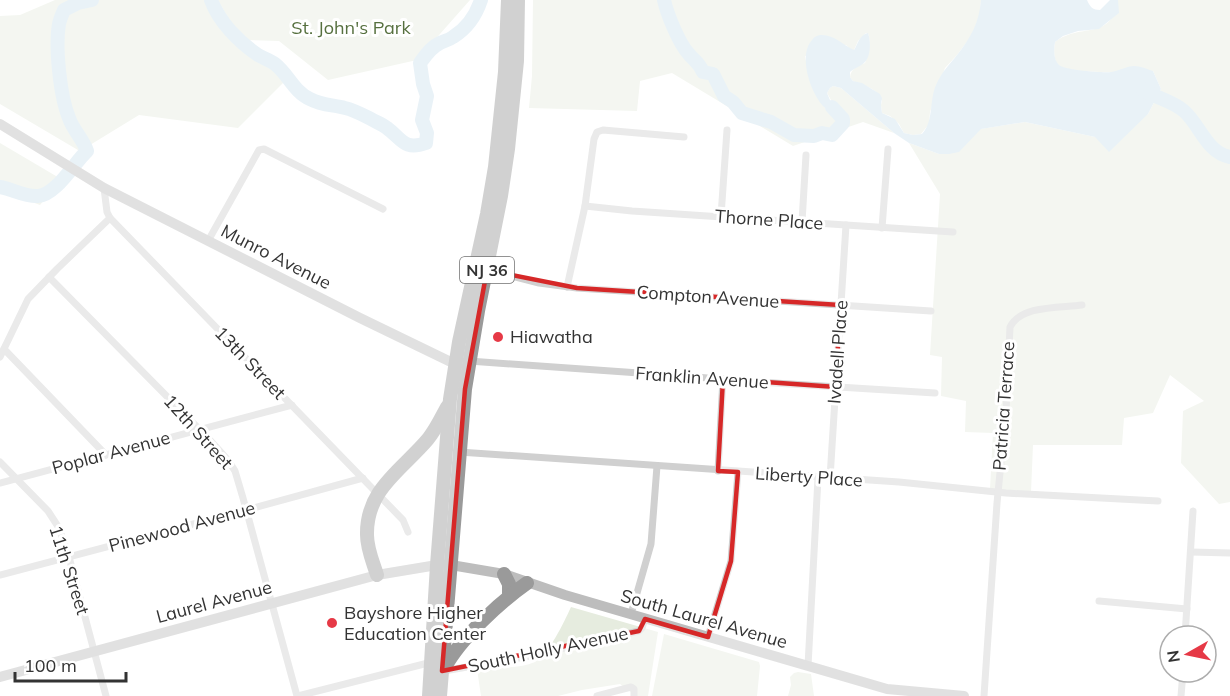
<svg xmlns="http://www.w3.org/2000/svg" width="1230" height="696" font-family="Mulish,sans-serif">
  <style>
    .green { fill: #e6ecdf }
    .water { fill: #cfe2ee }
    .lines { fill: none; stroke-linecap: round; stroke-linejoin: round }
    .river { stroke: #cfe2ee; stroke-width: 14 }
    .street { stroke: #d0d0d0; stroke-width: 7 }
    .secondary { stroke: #bdbdbd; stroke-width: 10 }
    .highway { stroke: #9a9a9a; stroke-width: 14 }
    .marked { fill: none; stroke: #d62828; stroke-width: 4.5; stroke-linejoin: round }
    .poi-dot { fill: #e63946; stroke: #fff; stroke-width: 2 }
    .labels { text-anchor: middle; stroke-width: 6; stroke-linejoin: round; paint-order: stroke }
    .shield { fill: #fff; stroke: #707070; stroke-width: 1.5 }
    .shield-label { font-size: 16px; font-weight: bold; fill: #333 }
    .park-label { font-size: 18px; fill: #56703f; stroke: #fff }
    .street-label { font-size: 18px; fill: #333; stroke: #fff }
    .poi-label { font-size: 18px; fill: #333; stroke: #fff; text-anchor: start }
  </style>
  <rect width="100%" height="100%" fill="#fff"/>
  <g class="green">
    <path d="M55 0H209L212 14 285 81 238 128 139 115 90 145 83 153 0 104V16L20 15Z"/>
    <path d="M218 0H470L417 60 328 80 279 41 246 40 232 25Z"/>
    <path d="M533 0H981L980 14 972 35 957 55 945 68 930 112 929 124 921 134 913 135 904 133 899 124 890 116 882 113 881 105 882 101C877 88 865 86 853 81L850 77C851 68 858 66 865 63 869 54 870 45 869 35L866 33 858 41 854 50H851L846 45 805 56 809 78 824 106 841 118 827 93 830 88 833 86 841 88 894 133 863 122 793 146 672 73 640 81 637 111 529 108 532 76Z"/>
    <path d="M1118 0H1230V502L1219 504 1181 463 1183 411 1204 401 1170 375 1153 413 1124 418 1122 445H1033L1031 492 990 489 993 433 965 432 966 401 941 396 942 357 930 355 940 194 909 143 939 154 980 129 1025 122 1095 137 1148 114 1161 89 1153 71C1137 72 1069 75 1058 65 1053 59 1054 49 1055 42 1081 22 1111 42 1118 0Z"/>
    <path d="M0 143 61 179 40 205 0 190Z"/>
    <path d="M571 607 658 632 648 696H632V693L620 684 582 690 558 696H481L477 669C493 667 521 669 534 662 549 655 564 622 571 607Z"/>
    <path d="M664 634 759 662 760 666 757 696H652Z"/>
    <path d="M798 672 811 674 814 696H788L791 685 790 677 794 673Z"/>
  </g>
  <g class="water">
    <path d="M209 0H218C228 17 238 37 255 48 269 57 284 61 293 76L290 81H285L212 14Z"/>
    <path d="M981 0H1087C1090 7 1093 10 1100 10L1110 0H1118L1119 13 1099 29 1078 31 1063 36 1055 42C1054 49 1053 59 1059 65 1064 70 1103 73 1111 72 1118 71 1127 66 1134 66 1140 66 1147 69 1153 71L1161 89 1148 114 1109 152 1095 137 1025 122 981 129 959 152 949 154H939L909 143 894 133 841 88 833 86 830 88 827 93 830 100 843 119C836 115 828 111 823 106 810 92 798 55 812 40 814 37 816 36 820 35 834 34 843 45 854 50 858 44 859 35 868 33 871 41 871 57 864 63 860 67 854 68 850 72V77L853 81 862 83 880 94 882 98 881 105 882 113 895 119 904 133 913 135 922 134C934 121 929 101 936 85 941 73 949 65 957 55 971 37 979 23 981 0Z"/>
  </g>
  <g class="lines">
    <g class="river">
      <path d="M211 0C219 22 239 42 258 55 263 58 270 60 275 64 288 74 294 92 310 99 321 105 333 105 345 108 354 110 363 115 371 119 376 122 382 124 387 128 402 139 404 151 426 143L427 133 422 120 427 96 423 84 420 63C426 55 431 47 440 43 444 41 449 40 453 37 466 29 476 15 481 0"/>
      <path d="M664 0C667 14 679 43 688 53 694 61 698 61 703 72L713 74 724 96 733 102 742 113 771 122 794 135 814 136 822 133 832 135 843 123V119L832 107"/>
      <path d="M1142 89C1155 98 1171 100 1184 111 1200 125 1207 153 1230 157"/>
      <path d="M0 187C12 189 25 197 38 196 56 195 74 163 87 151 83 139 73 130 69 118 60 96 55 47 59 24 60 19 62 15 64 10L78 3 92 0"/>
    </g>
    <g class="street">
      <path d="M104 188 107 212 110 218 403 520 408 532"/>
      <path d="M585 206 632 211 953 232"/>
      <path d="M721 216 727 130"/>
      <path d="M802 222 806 155"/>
      <path d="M882 228 888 149"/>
      <path d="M208 241 259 150 264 149 383 209"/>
      <path d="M487 270 539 283 577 288 931 311"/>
      <path d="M49 277 210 440 228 460 235 471 243 498 297 696"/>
      <path d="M567 287 585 206 594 139 597 132 603 130 684 137"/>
      <path d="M4 349 106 455"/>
      <path d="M0 357 28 299 57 269 110 218"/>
      <path d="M469 361 696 377 742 381 935 393"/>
      <path d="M459 452 899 482 1006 493 1158 501"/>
      <path d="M0 462 48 511 59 528 69 557 106 696"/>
      <path d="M718 471 723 379"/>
      <path d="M830 478 846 225"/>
      <path d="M0 483 292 405"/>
      <path d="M1191 552 1230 553"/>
      <path d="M0 575 246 510 363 478"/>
      <path d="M1099 601 1187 609"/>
      <path d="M631 614 651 544 657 466"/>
      <path d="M1185 636 1193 511"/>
      <path d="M708 637 731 561 738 472"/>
      <path d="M808 666 818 478"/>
      <path d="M444 671 525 657 639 631 642 628 645 619"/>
      <path d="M298 696 432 662"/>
      <path d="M597 696 631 687 634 689V696"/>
      <path d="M984 696 997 503 1006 412 1010 327C1021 305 1060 308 1082 305"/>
      <path d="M1181 696 1183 672"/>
    </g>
    <g class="secondary">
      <path d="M0 124 104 188 360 318 455 364"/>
      <path d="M0 677 377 575 437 565H451L504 574 565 595 887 689 964 696"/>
    </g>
    <g class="highway">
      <path d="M504 574 509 584V596"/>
      <path d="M377 575C373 562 367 549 367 535 366 489 402 470 428 439 436 429 441 418 447 407"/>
      <path d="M445 667C461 638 500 602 527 583"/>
      <path d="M429 696 437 565 450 399 459 342 487 214 495 167 505 72 508 0"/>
      <path d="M440 696 465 389 478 311 501 196 508 149 517 61 518 0"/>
    </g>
  </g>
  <path d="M0 0H1230V696H0ZM487 270 577 288 840 305 836 387 723 379 718 471 738 472 731 561 708 637 645 619 639 631 442 671 465 389Z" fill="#fff" fill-opacity=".55" fill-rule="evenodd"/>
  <path class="marked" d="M487 270 577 288 840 305 836 387 723 379 718 471 738 472 731 561 708 637 645 619 639 631 442 671 465 389Z"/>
  <g class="poi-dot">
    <circle cx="498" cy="337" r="6"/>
    <circle cx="332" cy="623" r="6"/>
  </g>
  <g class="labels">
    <rect class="shield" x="460" y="257" width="54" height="26" rx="4.5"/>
    <g class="shield-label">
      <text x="487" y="276">NJ 36</text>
    </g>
    <g class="park-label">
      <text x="351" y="34">St. John's Park</text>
    </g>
    <g class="street-label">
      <text transform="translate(769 220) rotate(4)" y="6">Thorne Place</text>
      <text transform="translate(276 257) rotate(27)" y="6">Munro Avenue</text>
      <text transform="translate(708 297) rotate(4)" y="6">Compton Avenue</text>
      <text transform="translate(838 352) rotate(-86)" y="6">Ivadell Place</text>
      <text transform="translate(250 363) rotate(46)" y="6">13th Street</text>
      <text transform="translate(702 378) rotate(4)" y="6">Franklin Avenue</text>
      <text transform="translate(1004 406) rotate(-86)" y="6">Patricia Terrace</text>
      <text transform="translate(198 432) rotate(48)" y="6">12th Street</text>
      <text transform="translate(111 453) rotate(-15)" y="6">Poplar Avenue</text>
      <text transform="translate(809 477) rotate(4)" y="6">Liberty Place</text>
      <text transform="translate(182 527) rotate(-15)" y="6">Pinewood Avenue</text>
      <text transform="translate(69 570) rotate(72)" y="6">11th Street</text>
      <text transform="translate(214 602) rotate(-15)" y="6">Laurel Avenue</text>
      <text transform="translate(704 619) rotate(16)" y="6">South Laurel Avenue</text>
      <text transform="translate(548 650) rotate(-12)" y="6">South Holly Avenue</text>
    </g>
    <g class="poi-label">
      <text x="510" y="343">Hiawatha</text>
      <text x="344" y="619">Bayshore Higher<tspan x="344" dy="21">Education Center</tspan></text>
    </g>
  </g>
  <g transform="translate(1188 654) rotate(261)"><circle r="28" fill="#ffffff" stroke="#adadad" stroke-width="1.5"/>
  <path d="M0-4.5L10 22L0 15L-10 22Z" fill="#e63946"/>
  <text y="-9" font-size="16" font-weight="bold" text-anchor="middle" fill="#333333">N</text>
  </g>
  <path d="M15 672v9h111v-9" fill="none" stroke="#333333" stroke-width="3"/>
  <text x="24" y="672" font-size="18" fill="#333333" stroke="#ffffff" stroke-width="4.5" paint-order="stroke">100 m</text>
</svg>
